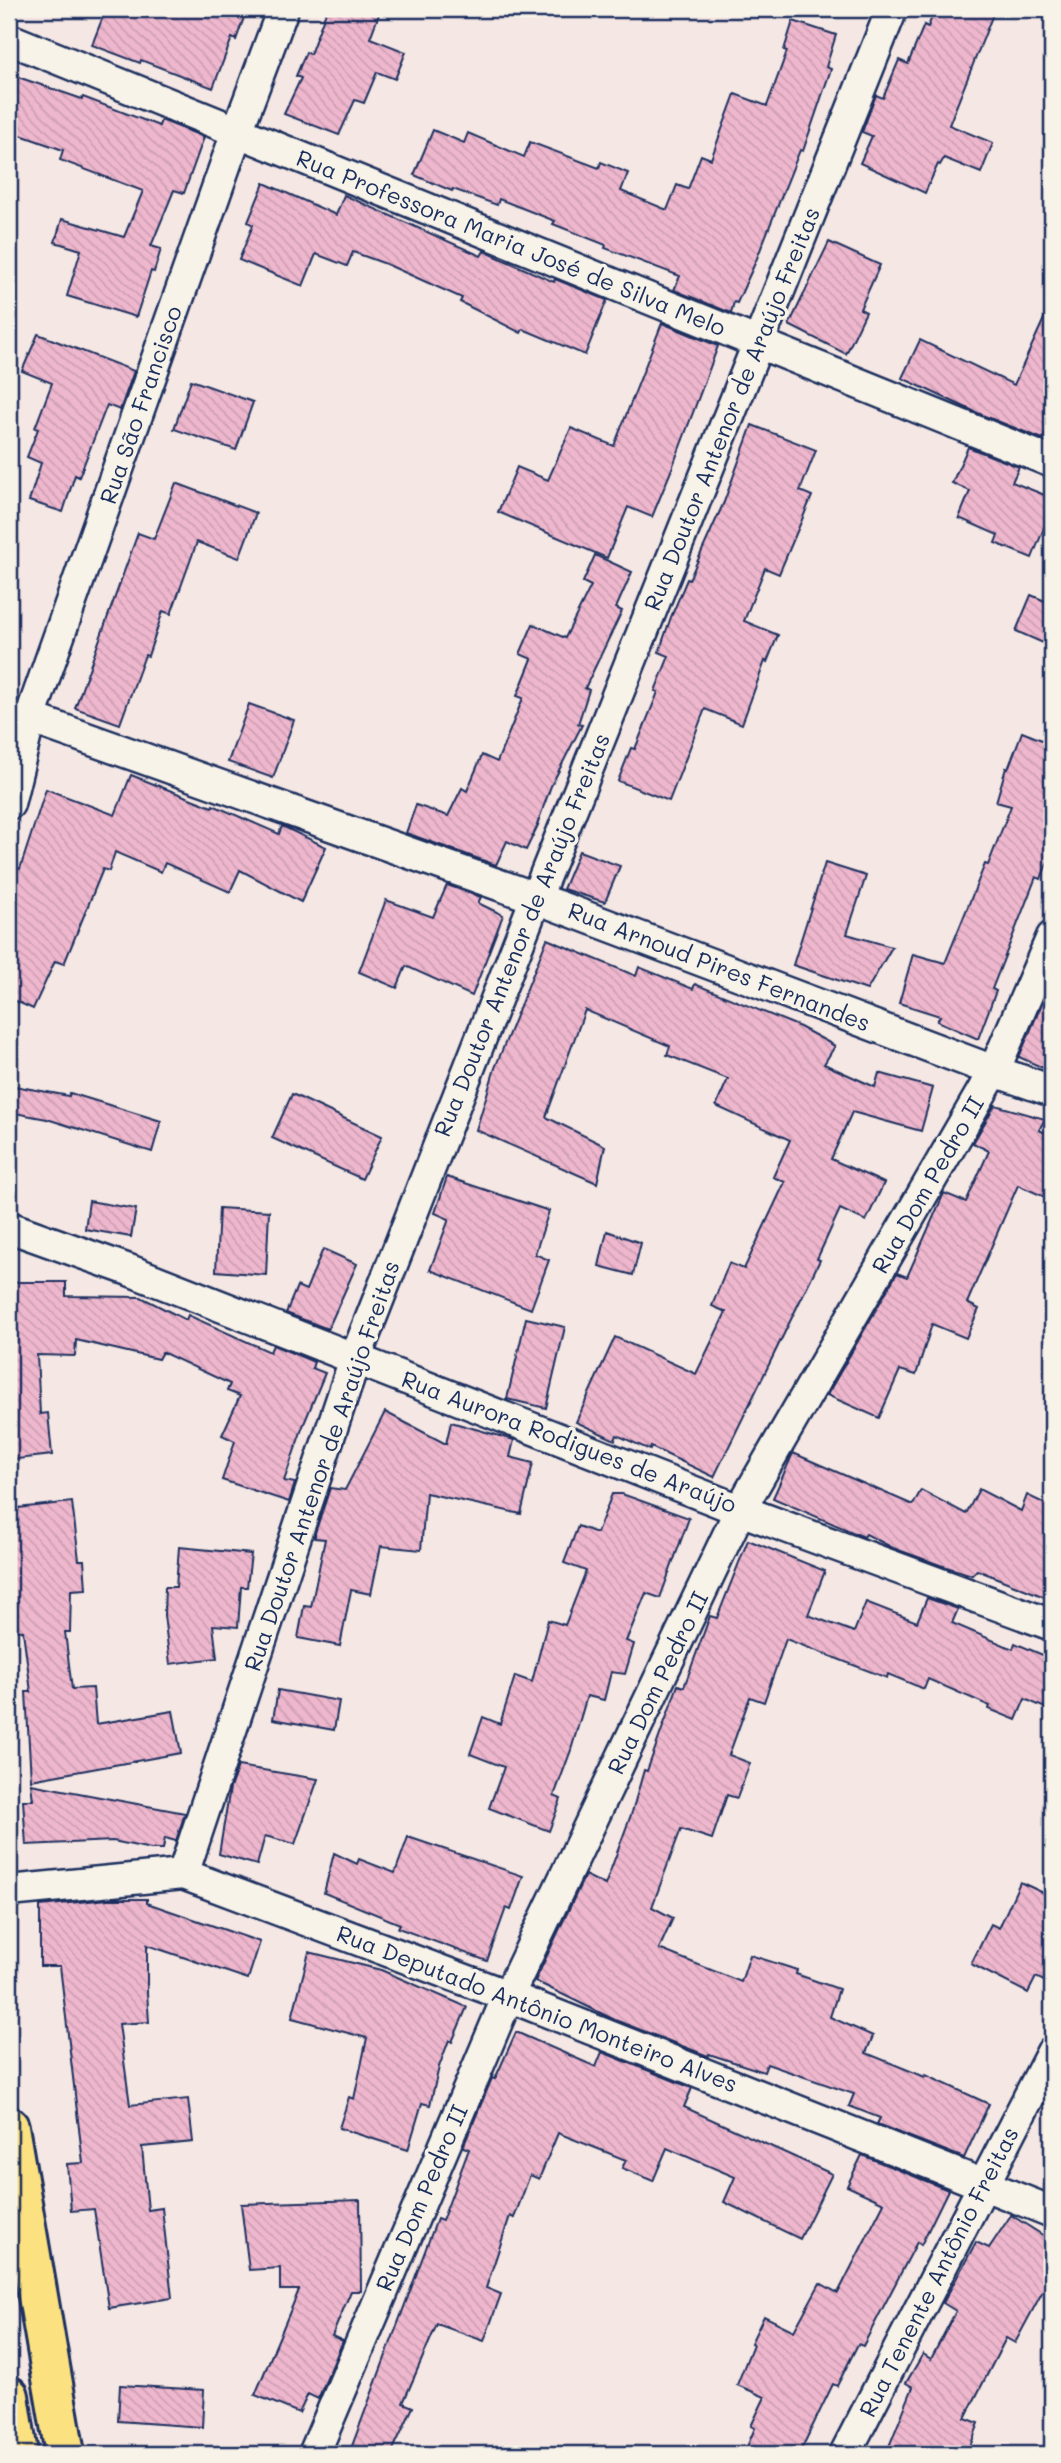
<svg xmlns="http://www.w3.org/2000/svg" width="1061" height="2463" font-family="Mali,sans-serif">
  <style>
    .building { fill: url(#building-back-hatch); stroke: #1b2f5e; stroke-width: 2 }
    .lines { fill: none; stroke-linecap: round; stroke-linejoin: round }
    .street-casing { stroke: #1b2f5e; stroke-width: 35 }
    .primary-casing { stroke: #1b2f5e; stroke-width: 44 }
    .street { stroke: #f7f3e8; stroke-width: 30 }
    .primary { stroke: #fbe180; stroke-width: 38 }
    .labels { text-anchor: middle; stroke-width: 7; stroke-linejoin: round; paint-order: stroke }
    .street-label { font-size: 23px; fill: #1b2f5e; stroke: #f7f3e8 }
  </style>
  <defs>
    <pattern id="building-back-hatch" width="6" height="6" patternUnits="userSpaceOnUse" patternTransform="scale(1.75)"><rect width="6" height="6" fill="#efb7cd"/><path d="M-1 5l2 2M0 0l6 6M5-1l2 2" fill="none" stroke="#cc9eb2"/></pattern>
  </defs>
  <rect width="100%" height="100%" fill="#f5e7e3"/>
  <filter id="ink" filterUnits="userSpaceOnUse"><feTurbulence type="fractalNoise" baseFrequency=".0143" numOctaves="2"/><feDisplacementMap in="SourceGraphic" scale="14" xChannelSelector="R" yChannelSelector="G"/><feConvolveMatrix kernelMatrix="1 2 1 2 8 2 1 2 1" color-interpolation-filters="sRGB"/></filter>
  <g filter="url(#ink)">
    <g class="building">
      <path d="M106 9H247L236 40 232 38 213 88 141 60 140 63 92 45Z"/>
      <path d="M327 9H381L370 38 406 52 395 79 377 72 364 103 355 100 339 135 284 114 301 78 296 76 306 52 310 54Z"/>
      <path d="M935 9H995L949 125 993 143 981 173 944 158 940 165 938 164 925 193 860 163 872 136 862 132 876 95 883 98 899 60 908 64 924 25 928 27Z"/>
      <path d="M793 21 836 35 826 67 831 69 803 151 800 150 755 263 737 303 734 302 731 313 674 290 680 276 605 248 606 245 553 224 555 221 499 199 497 205 453 189 452 191 414 175 433 130 464 143 468 133 524 157 530 142 599 168 601 162 628 173 621 191 667 210 677 185 688 189 701 155 711 159 735 94 767 106 787 51 784 50Z"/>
      <path d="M9 74 82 99 83 97 159 126 161 120 204 137 184 193 174 190 151 246 161 249 154 272 151 271 136 317 67 296 81 250 55 242 62 219 124 237 143 191 60 160 63 150 9 131Z"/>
      <path d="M264 183 336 215 344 195 481 256 484 251 554 282 555 279 607 300 585 355 523 329 521 333 460 302 462 298 386 264 353 252 347 266 316 254 303 286 239 260 253 225 248 222Z"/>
      <path d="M829 242 880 265 860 309 866 312 846 354 789 325Z"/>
      <path d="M1052 301V420L1043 439 982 415 902 378 920 340 1014 385Z"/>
      <path d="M662 323 718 346 671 471 652 517 628 507 607 558 498 512 517 467 548 480 571 428 614 446Z"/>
      <path d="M38 334 134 371 120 410 107 405 79 477 75 475 63 512 29 501 41 463 27 457 38 429 35 428 52 383 22 371Z"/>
      <path d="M191 380 253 402 236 450 174 429Z"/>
      <path d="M752 425 816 450 800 491 812 496 779 574 765 568 744 621 778 635 767 662 765 661 742 724 705 709 669 801 618 781 631 748 635 749 658 692 655 691 669 656 659 652 671 617 687 579 689 580 724 502Z"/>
      <path d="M968 447 1019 467 1012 482 1052 498V508L1032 558 995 543 998 535 959 518 970 491 952 483Z"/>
      <path d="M176 483 256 513 239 558 197 542 171 614 163 611 148 656 145 655 120 724 75 708 138 533 154 539Z"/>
      <path d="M595 555 632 572 616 608 622 611 585 688 589 690 578 724 582 725 551 786 537 825H538L526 850 507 841 496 865 406 833 416 805 448 816 462 788 467 791 482 755 497 762 523 698 517 696 532 659 520 654 533 624 565 638 591 586 583 582Z"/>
      <path d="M1031 595 1052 604V647L1016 631Z"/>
      <path d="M249 704 294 720 273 778 228 762Z"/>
      <path d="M1022 732 1052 744V851L1041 879 1036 877 992 989 996 991 978 1039 937 1021 940 1016 899 1003 913 954 945 963 985 864 988 865 1011 806 996 802 1006 768 1008 769Z"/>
      <path d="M131 775 212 807 213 805 279 834 282 826 326 847 301 902 240 870 230 892 165 863 161 872 115 852 109 871 103 869 64 964 55 961 33 1009 9 998V864L20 869 46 789 115 815Z"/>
      <path d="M579 851 620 866 605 902 563 889Z"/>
      <path d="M825 863 866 876 847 934 892 947 867 990 793 965Z"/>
      <path d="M447 885 481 897 478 903 503 915 472 996 406 966 397 988 359 972 386 900 433 917Z"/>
      <path d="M547 939 636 976 639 967 693 989 695 984 800 1027 835 1046 824 1064 875 1087 879 1073 933 1088 921 1131 852 1112 831 1159 884 1183 866 1221 840 1209 817 1259 820 1260 714 1477 651 1447 650 1450 617 1435 615 1440 576 1422 615 1337 696 1374 726 1312 712 1306 729 1263 744 1269 785 1182 773 1177 790 1140 716 1106 728 1079 667 1055 670 1046 585 1010 546 1117 605 1146 597 1183 476 1130 495 1068Z"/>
      <path d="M1052 980V1072L1019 1057Z"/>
      <path d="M9 1085 69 1096 70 1093 161 1121 152 1152 47 1119 9 1112Z"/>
      <path d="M292 1094 382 1136 362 1179 272 1138Z"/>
      <path d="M995 1105 1045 1119 1039 1130 1052 1136V1182L1045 1197 1018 1185 967 1303 979 1309 966 1338 932 1324 916 1375 900 1370 879 1418 827 1395 897 1273 907 1277 944 1193 966 1202 989 1151 973 1143Z"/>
      <path d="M447 1177 549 1211 535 1254 549 1260 531 1309 430 1270 449 1219 435 1213Z"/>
      <path d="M89 1201 136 1209 131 1237 85 1229Z"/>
      <path d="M219 1208 269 1211 266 1275 216 1271Z"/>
      <path d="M607 1231 641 1243 633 1275 599 1266Z"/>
      <path d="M323 1249 357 1264 328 1329 286 1313 297 1286 306 1290Z"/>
      <path d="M9 1282H66V1296L141 1297 186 1320 188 1315 270 1352 273 1345 314 1362 312 1368 325 1373 303 1426 284 1481 295 1483 289 1502 222 1480 235 1441 222 1435 240 1396 227 1391 230 1384 162 1352 158 1359 76 1340 75 1356 37 1355 40 1414 48 1413 52 1455 9 1460Z"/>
      <path d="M526 1318 565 1327 546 1408 507 1399Z"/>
      <path d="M385 1412 446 1444 451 1422 514 1440 510 1457 533 1463 521 1514 426 1493 421 1550 381 1546 371 1594 351 1590 340 1646 298 1638 304 1606 311 1607 325 1539 315 1538V1533L330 1488 345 1490Z"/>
      <path d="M793 1453 913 1505 921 1490 966 1514 979 1489 1021 1511 1027 1495 1052 1507V1600L977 1570 972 1575 940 1565 893 1548 866 1534 864 1537 773 1498Z"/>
      <path d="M612 1494H622L689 1518 660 1598 646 1593 626 1641 634 1644 625 1674 611 1672 604 1700 587 1696 571 1750 554 1796 561 1799 549 1831 489 1808 504 1767 470 1754 483 1717 500 1724 515 1676 532 1682 548 1620 565 1625 586 1571 564 1563 578 1526 597 1533Z"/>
      <path d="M72 1502 79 1560H84L86 1589 71 1590 70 1632H65L72 1689 93 1688 96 1724 173 1711 181 1753 31 1780 26 1692H31L23 1631 10 1630 9 1509Z"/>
      <path d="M748 1540 825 1571 808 1615 854 1632 866 1602 917 1622 927 1598 958 1609 952 1623 1013 1649 1015 1643 1052 1659V1711L1025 1699 1016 1720 989 1709 990 1706 928 1679 924 1689 888 1674 887 1678 786 1639 764 1702 750 1697 729 1755 750 1763 737 1798 727 1795 712 1839 681 1829 652 1907 673 1918 659 1949 741 1982 750 1955 797 1970 796 1974 839 1989 830 2017 873 2036 866 2053 925 2077 926 2075 989 2104 964 2158 877 2124 880 2118 849 2106 854 2094 767 2064 764 2072 709 2054 708 2056 615 2020 535 1981 585 1875 605 1885 632 1812 644 1770 647 1771 678 1685 684 1687 710 1616 717 1618Z"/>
      <path d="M179 1547 251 1554 247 1587H241L238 1627 213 1625 217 1658 170 1664 164 1615 165 1587H176Z"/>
      <path d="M278 1690 339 1701 334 1730 273 1719Z"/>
      <path d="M238 1766 318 1779 295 1844 265 1836 257 1865 219 1854 230 1788Z"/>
      <path d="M31 1784 185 1813 176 1841 165 1838 163 1849H151L113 1841 26 1845 23 1800H33Z"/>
      <path d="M408 1837 523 1876 511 1910 506 1908 487 1961 398 1928 400 1924 324 1893 334 1853 357 1864 359 1859 395 1873Z"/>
      <path d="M1020 1882 1052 1897V1985L1036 1977 1028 1993 971 1964 991 1924 999 1928Z"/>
      <path d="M108 1899H147V1903L260 1942 248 1979 147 1945V1992L149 2022 119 2024 130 2105 188 2099 193 2142 142 2147 148 2210 162 2208 172 2298 109 2308 94 2209 71 2211 67 2164 83 2163 60 1966H40V1906Z"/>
      <path d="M309 1952 381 1970 467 2007 452 2042 449 2040 439 2067 430 2105 422 2103 408 2150 339 2128 349 2097 354 2099 367 2038 292 2018Z"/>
      <path d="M516 2032 596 2067 602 2052 692 2088 684 2107 832 2174 800 2239 724 2202 735 2177 667 2148 653 2181 622 2168 626 2160 558 2133 539 2179 530 2175 514 2218 510 2216 486 2288 501 2294 484 2341 437 2324 403 2403 413 2407 391 2454H349L437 2219 442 2221 469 2149 463 2147 492 2078 495 2079Z"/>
      <path d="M862 2155 948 2190 921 2245 917 2242 863 2346 858 2344 837 2386 833 2384 799 2454H744L755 2428 751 2426 765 2397 737 2385 753 2344 751 2343 764 2316 794 2331 820 2283 838 2293 884 2203 847 2186Z"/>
      <path d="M360 2200 361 2291H351L332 2336 343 2341 318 2399 308 2394 299 2413 255 2395 299 2290H280V2268L249 2270 241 2204Z"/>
      <path d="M1011 2215 1052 2241V2274L1015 2343 1006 2338 965 2418 979 2423 967 2454H886L913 2387 906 2383 923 2354 931 2359 956 2311 943 2303 976 2242 989 2248Z"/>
      <path d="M120 2385 204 2390 202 2427 118 2421Z"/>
    </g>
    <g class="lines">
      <defs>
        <g id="street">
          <path d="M9 39 1052 462"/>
          <path d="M30 718 536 898 994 1071 1052 1091"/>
          <path d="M9 804 30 718 237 132 283 9"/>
          <path d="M9 1227 129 1270 740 1510 1052 1625"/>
          <path d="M183 1874 355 1359 536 898 892 9"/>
          <path d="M9 1891 183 1874 508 1996 1052 2212"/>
          <path d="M314 2454 508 1996 740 1510 994 1071 1052 937"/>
          <path d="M845 2454 1052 2052"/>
        </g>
        <g id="primary">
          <path d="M9 2127 65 2454"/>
          <path d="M9 2396 18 2454"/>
        </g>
      </defs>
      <use href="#street" class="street-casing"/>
      <use href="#primary" class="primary-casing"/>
      <use href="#street" class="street"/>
      <use href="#primary" class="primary"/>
    </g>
  </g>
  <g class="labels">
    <g class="street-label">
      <text transform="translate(511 243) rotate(22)" y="8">Rua Professora Maria José de Silva Melo</text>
      <text transform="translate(141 405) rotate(-71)" y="8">Rua São Francisco</text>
      <text transform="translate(732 409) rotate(-68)" y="8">Rua Doutor Antenor de Araújo Freitas</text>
      <text transform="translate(522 935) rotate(-68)" y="8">Rua Doutor Antenor de Araújo Freitas</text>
      <text transform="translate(719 967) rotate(21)" y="8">Rua Arnoud Pires Fernandes</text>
      <text transform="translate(928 1185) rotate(-60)" y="8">Rua Dom Pedro II</text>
      <text transform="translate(569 1442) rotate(21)" y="8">Rua Aurora Rodigues de Araújo</text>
      <text transform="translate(322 1466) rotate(-71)" y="8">Rua Doutor Antenor de Araújo Freitas</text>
      <text transform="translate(658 1683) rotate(-64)" y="8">Rua Dom Pedro II</text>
      <text transform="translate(537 2009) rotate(21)" y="8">Rua Deputado Antônio Monteiro Alves</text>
      <text transform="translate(422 2198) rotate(-67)" y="8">Rua Dom Pedro II</text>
      <text transform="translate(939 2272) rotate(-63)" y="8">Rua Tenente Antônio Freitas</text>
    </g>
  </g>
  <rect width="1061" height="2463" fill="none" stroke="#f7f3e8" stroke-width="35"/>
  <rect x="18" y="18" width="1026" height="2428" fill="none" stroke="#1b2f5e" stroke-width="2.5" filter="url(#ink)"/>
</svg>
